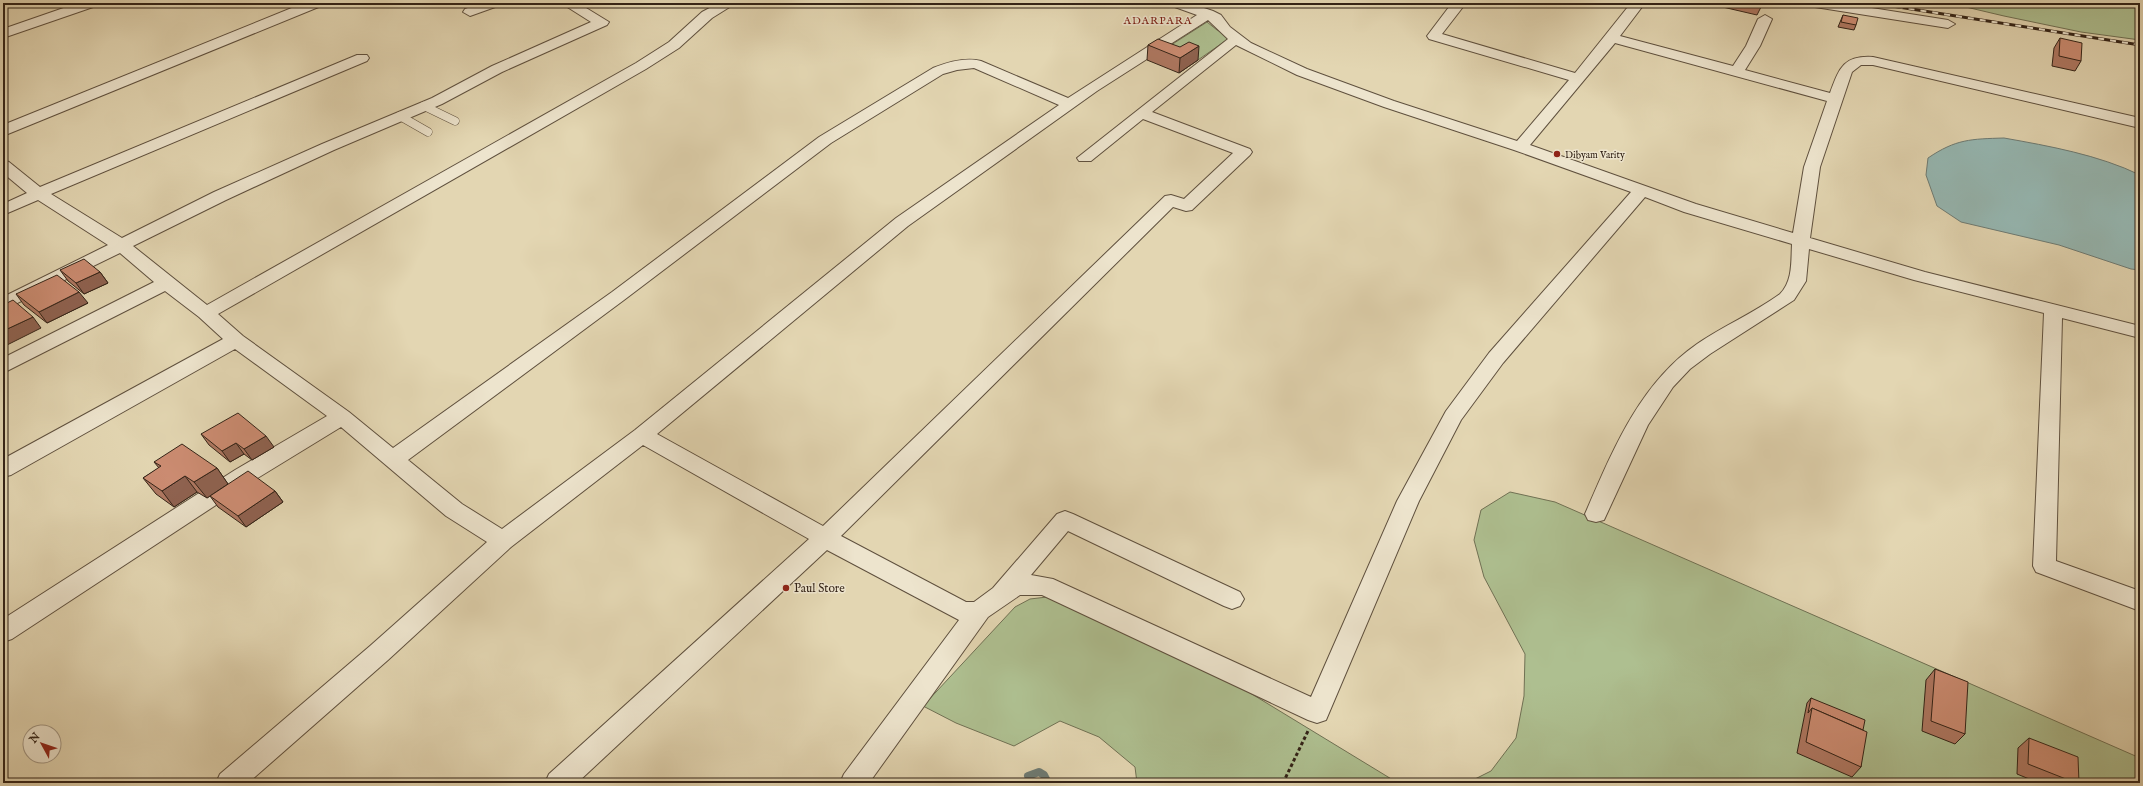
<svg xmlns="http://www.w3.org/2000/svg" width="2143" height="786" font-family="'IM FELL English',serif">
  <style>
    .green { fill: #aebf90; stroke: #707154 }
    .water { fill: #96b8b3; stroke: #6e7c75 }
    .lines { fill: none; stroke-linecap: round; stroke-linejoin: round }
    .stream { stroke: #6e7c75; stroke-width: 8 }
    .lane-casing { stroke: #5f503e; stroke-width: 9 }
    .street-casing { stroke: #5f503e; stroke-width: 2 }
    .path { stroke: #332317; stroke-width: 3; stroke-dasharray: 3.5 2.5; stroke-linecap: butt }
    .lane { stroke: #ede4cd; stroke-width: 8 }
    .street { fill: #ede4cd; fill-rule: evenodd }
    .rail-casing { stroke: #332317; stroke-width: 3 }
    .rail { stroke: #ede4cd; stroke-width: 2; stroke-dasharray: 6; stroke-linecap: butt }
    .wall { fill: #af7862; stroke: #332317 }
    .shaded-wall { fill: #8f6250; stroke: #332317 }
    .building { fill: #cc8c72; stroke: #332317 }
    .poi-dot { fill: #8f2418; stroke: #ede4cd; stroke-width: 1.5 }
    .labels { text-anchor: middle; stroke-width: 3; stroke-linejoin: round; paint-order: stroke }
    .far-poi-label { font-size: 10px; fill: #332317; stroke: #ede4cd; text-anchor: start }
    .far-neighbourhood-label { font-size: 11px; letter-spacing: 1px; fill: #7a1f14; stroke: #ede4cd }
    .poi-label { font-size: 12px; fill: #332317; stroke: #ede4cd; text-anchor: start }
  </style>
  <rect width="100%" height="100%" fill="#e3d6b2"/>
  <filter id="stains"><feTurbulence type="fractalNoise" baseFrequency=".005" numOctaves="4"/><feColorMatrix values="0 0 0 0 .2 0 0 0 0 .09 0 0 0 0 .02 0 0 0 .5 -.17"/></filter>
  <radialGradient id="worn" r=".72"><stop offset=".6" stop-color="#630" stop-opacity="0"/><stop offset="1" stop-color="#630" stop-opacity=".3"/></radialGradient>
  <g class="green">
    <path d="M1949 3H2136L2140 6V40L2081 32 2004 16Z"/>
    <path d="M1207 22 1217 30 1231 37 1198 60 1187 56 1157 54Z"/>
    <path d="M1510 492 1555 502 2140 758V783H1467L1491 771 1516 738 1524 696 1525 654 1484 577 1474 540 1481 510Z"/>
    <path d="M1047 597 1237 685 1393 780 1405 783H1137L1135 767 1099 737 1060 721 1014 746 956 723 923 706 1015 607 1030 599Z"/>
  </g>
  <path class="water" d="M2004 138C2049 146 2099 155 2140 175V270L2131 269 2059 245 1961 222 1937 206 1926 175 1928 158C1956 139 1971 139 2004 138Z"/>
  <g class="lines">
    <path class="stream" d="M1028 776 1039 772 1044 775 1048 783"/>
    <defs>
      <g id="lane">
        <path d="M424 106 455 121"/>
        <path d="M400 116 428 132"/>
      </g>
      <g id="street">
        <path d="M78 3H98L96 6 3 38V29Z"/>
        <path d="M304 3H323L321 6 3 136V125Z"/>
        <path d="M481 3H500L498 6 470 16 463 12 465 9Z"/>
        <path d="M561 3H578L609 22 607 25 502 72 442 104 334 150 226 200 133 246 207 305 636 63 669 42 702 12 719 3H736L712 18 679 48 646 69 218 314 243 336 349 412 393 448 612 292 819 137 933 68C948 62 965 57 981 61L1068 98 1197 15 1172 6 1170 3H1189L1213 11 1221 15 1230 27 1251 43 1307 69 1394 101 1517 141 1569 80 1429 39 1427 36 1452 3H1466L1442 34 1575 73 1631 3H1645L1620 36 1733 66 1746 46 1758 19 1765 15 1772 19 1760 46 1745 70 1830 93C1839 69 1843 55 1873 57L2140 118V128L1873 65H1861L1852 72 1820 167 1810 238 1925 272 2140 326V338L2062 318 2056 561 2140 591V611L2036 572 2033 566 2044 313 1914 280 1809 249 1806 281 1794 300 1710 354 1690 369 1673 387 1648 425 1604 520 1596 522 1588 520 1585 514C1612 452 1639 384 1697 344 1723 326 1754 313 1780 294 1793 281 1791 261 1792 244L1684 212 1645 197 1503 363 1461 420 1419 501 1326 720 1317 723 1308 720 1042 595H1020L988 617 869 783H840L844 774 959 620 827 550 577 783H545L549 774 809 539 643 445 511 547 388 660 248 783H216L220 774 370 646 487 542 446 516 341 427 251 482 12 639 3 642V619L235 470 327 416 235 349 11 475 3 477V459L223 339 199 317 165 291 3 373V358L154 282 120 253 3 310V297L108 245 38 200 3 215V204L27 193 3 173V160L9 162 40 187 357 55H367L369 58 367 61 51 194 122 238 214 192 322 144 432 98 492 66 591 22ZM1208 20 1228 39 1077 158 1079 161H1091L1143 119 1233 153 1184 199 1171 195 1165 196 823 526 657 434 908 226 1097 91ZM1615 43 1827 101 1804 167 1793 233 1696 204 1530 145ZM1236 45 1297 75 1384 107 1514 150 1631 192 1489 353 1446 411 1397 501 1311 697 1053 579 1031 575 1068 531 1224 606 1232 609 1240 606 1244 599 1240 592 1073 514 1065 511 1057 514 993 588 974 602H966L841 536 1173 207 1186 211 1192 210 1250 155 1252 152 1250 149 1152 112ZM974 68 1059 105 896 218 635 430 502 529 462 504 408 460 624 300 831 143 943 74 957 70Z"/>
        <path d="M1808 3H1840L1948 20 1955 24 1948 28 1815 7Z"/>
      </g>
    </defs>
    <use href="#lane" class="lane-casing"/>
    <use href="#street" class="street-casing"/>
    <path class="path" d="M1283 783 1308 731"/>
    <use href="#lane" class="lane"/>
    <use href="#street" class="street"/>
    <defs>
      <path id="rail" d="M1873 3 2140 45"/>
    </defs>
    <use href="#rail" class="rail-casing"/>
    <use href="#rail" class="rail"/>
  </g>
  <g class="wall">
    <path d="M1715 3H1763L1757 15 1714 5Z"/>
    <path d="M1843 15 1856 25 1854 30 1838 27Z"/>
    <path d="M2060 38 2081 61 2075 71 2052 66 2054 48Z"/>
    <path d="M1148 45 1198 60 1179 73 1147 60Z"/>
    <path d="M60 270 100 272 108 283 84 294 68 281Z"/>
    <path d="M16 294 88 303 47 323 24 305Z"/>
    <path d="M201 434 274 447 252 460 244 454 230 462 209 445Z"/>
    <path d="M154 462 217 468 228 484 207 498 197 492 174 507 156 494 143 478 159 468Z"/>
    <path d="M275 491 283 502 246 527 218 507 210 496Z"/>
    <path d="M1935 669 1965 734 1955 744 1922 731 1926 680Z"/>
    <path d="M1811 698 1863 730 1861 767 1852 777 1797 753 1807 703Z"/>
    <path d="M2029 738 2079 783H2039L2017 774 2018 748Z"/>
  </g>
  <g class="shaded-wall">
    <path d="M1199 46 1198 60 1179 73 1180 58Z"/>
    <path d="M100 272 108 283 84 294 76 283Z"/>
    <path d="M79 292 88 303 47 323 39 312Z"/>
    <path d="M33 317 41 328 3 347V331Z"/>
    <path d="M266 436 274 447 252 460 244 449Z"/>
    <path d="M236 443 244 454 230 462 222 451Z"/>
    <path d="M217 468 228 484 207 498 194 482Z"/>
    <path d="M185 476 197 492 174 507 162 491Z"/>
    <path d="M275 491 283 502 246 527 238 516Z"/>
  </g>
  <g class="building">
    <path d="M1751 3H1763L1761 6Z"/>
    <path d="M1843 15 1858 18 1856 25 1841 22Z"/>
    <path d="M2060 38 2082 43 2081 61 2059 56Z"/>
    <path d="M1158 39 1180 47 1189 42 1199 46 1180 58 1148 45Z"/>
    <path d="M84 259 100 272 76 283 60 270Z"/>
    <path d="M57 275 79 292 39 312 16 294Z"/>
    <path d="M13 300 33 317 3 331V305Z"/>
    <path d="M238 413 266 436 244 449 236 443 222 451 201 434Z"/>
    <path d="M182 444 217 468 194 482 185 476 162 491 143 478 161 466 154 462Z"/>
    <path d="M248 471 275 491 238 516 210 496Z"/>
    <path d="M1935 669 1968 682 1965 734 1931 721Z"/>
    <path d="M1811 698 1865 720 1863 730 1812 708 1808 713Z"/>
    <path d="M1812 708 1867 732 1861 767 1806 742Z"/>
    <path d="M2029 738 2078 757 2079 783H2076L2028 764Z"/>
  </g>
  <g class="poi-dot">
    <circle cx="1557" cy="154" r="4"/>
    <circle cx="786" cy="588" r="4"/>
  </g>
  <g class="labels">
    <g class="far-poi-label">
      <text x="1565" y="158">Dibyam Varity</text>
    </g>
    <g class="far-neighbourhood-label">
      <text x="1158" y="24">ADARPARA</text>
    </g>
    <g class="poi-label">
      <text x="794" y="592">Paul Store</text>
    </g>
  </g>
  <rect width="2143" height="786" fill="none" stroke="#e3d6b2" stroke-width="16"/>
  <rect x="4" y="4" width="2135" height="778" fill="none" stroke="#332317" stroke-width="2"/>
  <rect x="8" y="8" width="2127" height="770" fill="none" stroke="#332317"/>
  <g transform="translate(42 744) rotate(310)"><circle r="19" fill="#ede4cd" stroke="#a39784"/>
  <path d="M0-3L7 15L0 10L-7 15Z" fill="#8f2418"/>
  <text y="-6" font-size="11" font-weight="bold" text-anchor="middle" fill="#332317">N</text>
  </g>
  <rect width="100%" height="100%" filter="url(#stains)"/>
  <rect width="100%" height="100%" fill="url(#worn)"/>
</svg>
